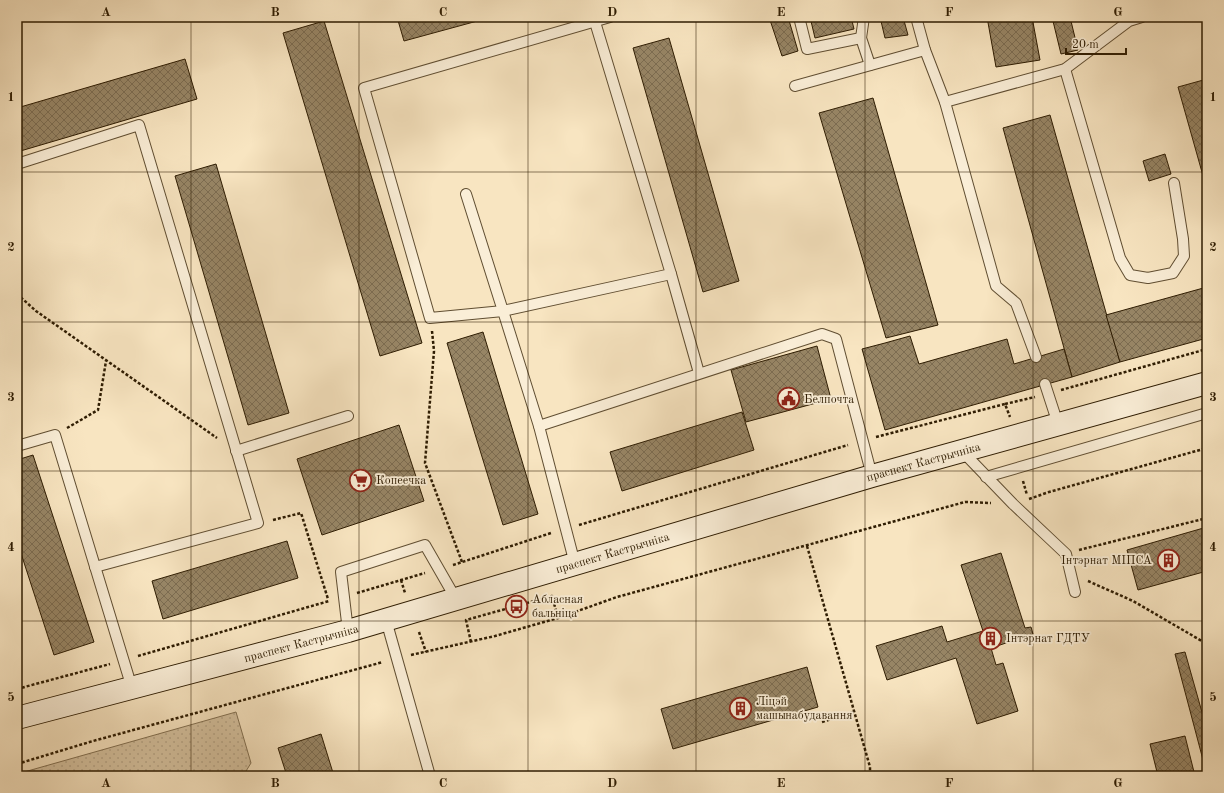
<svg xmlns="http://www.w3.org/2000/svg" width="1224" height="793" font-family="'Old Standard TT',serif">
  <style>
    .grass { fill: url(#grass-dots); stroke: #827052 }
    .building { fill: url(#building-cross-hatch); stroke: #2e1c02 }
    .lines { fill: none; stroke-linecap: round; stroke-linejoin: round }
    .lane-casing { stroke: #604e32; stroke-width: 12 }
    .secondary-casing { stroke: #2e1c02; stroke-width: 24 }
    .path { stroke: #2e1c02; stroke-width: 2.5; stroke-dasharray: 3 2; stroke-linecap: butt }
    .lane { stroke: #faeed7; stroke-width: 10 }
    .secondary { stroke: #faeed7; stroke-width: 22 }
    .grid { fill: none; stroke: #2e1c02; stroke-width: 1; stroke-opacity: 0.55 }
    .labels { text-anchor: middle; stroke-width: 3.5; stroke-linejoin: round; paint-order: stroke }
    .poi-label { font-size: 12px; fill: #2e1c02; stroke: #faeed7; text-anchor: start }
    .street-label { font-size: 12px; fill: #2e1c02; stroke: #faeed7 }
    .neatline { fill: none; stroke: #2e1c02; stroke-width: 1.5 }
    .grid-label { font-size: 13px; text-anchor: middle; font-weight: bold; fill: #2e1c02 }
  </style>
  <defs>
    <pattern id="grass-dots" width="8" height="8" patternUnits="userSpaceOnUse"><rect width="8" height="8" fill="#d6c3a1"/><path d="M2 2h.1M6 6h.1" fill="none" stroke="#b8a789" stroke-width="1.8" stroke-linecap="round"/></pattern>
    <pattern id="building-cross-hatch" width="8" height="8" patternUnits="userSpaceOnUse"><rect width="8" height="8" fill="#978565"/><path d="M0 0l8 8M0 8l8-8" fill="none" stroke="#7c6c51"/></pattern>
  </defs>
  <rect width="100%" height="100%" fill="#f8e5c1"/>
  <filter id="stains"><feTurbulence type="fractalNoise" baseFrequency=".005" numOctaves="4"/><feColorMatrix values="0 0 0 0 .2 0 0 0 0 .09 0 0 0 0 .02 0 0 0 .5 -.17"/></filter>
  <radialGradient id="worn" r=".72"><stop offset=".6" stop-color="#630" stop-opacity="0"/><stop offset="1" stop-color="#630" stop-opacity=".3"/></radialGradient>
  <path class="grass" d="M236 712 251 763 243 776H17V774Z"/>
  <g class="building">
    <path d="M397 17H492L404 41Z"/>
    <path d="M769 17H788L798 51 782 56Z"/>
    <path d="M810 17H851L854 29 815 38Z"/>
    <path d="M880 17H903L908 35 885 38Z"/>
    <path d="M987 17H1032L1040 60 996 67Z"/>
    <path d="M1052 17H1070L1078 50 1061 54Z"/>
    <path d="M324 21 422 343 380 356 283 33Z"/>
    <path d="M669 38 739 281 703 292 633 48Z"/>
    <path d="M185 59 197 99 17 152V108Z"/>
    <path d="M1207 79V190L1178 87Z"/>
    <path d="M873 98 938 325 886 338 819 113Z"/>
    <path d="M1050 115 1120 362 1072 377 1003 128Z"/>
    <path d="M1165 154 1171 174 1149 181 1143 161Z"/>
    <path d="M216 164 289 413 248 425 175 176Z"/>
    <path d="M1207 287V338L1120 362 1106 315Z"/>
    <path d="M483 332 538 514 503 525 447 343Z"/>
    <path d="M910 336 919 364 1007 339 1014 364 1064 349 1072 377 885 430 862 349 885 343Z"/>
    <path d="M817 346 831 399 746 422 731 370Z"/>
    <path d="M742 412 754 450 622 491 610 452Z"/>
    <path d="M399 425 424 501 322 535 297 459Z"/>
    <path d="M33 455 94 642 54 655 17 541V460Z"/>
    <path d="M1207 527V571L1138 590 1127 550Z"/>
    <path d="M287 541 298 578 163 619 152 581Z"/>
    <path d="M1001 553 1025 628 1031 627 1033 634 991 648 996 665 1003 663 1018 711 977 724 956 658 887 680 876 646 942 626 947 642 983 631 961 565Z"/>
    <path d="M1185 652 1207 730V775L1175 654Z"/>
    <path d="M807 667 818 707 673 749 661 709Z"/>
    <path d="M321 734 334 776H287L278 748Z"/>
    <path d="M1185 736 1195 776H1158L1150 744Z"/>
  </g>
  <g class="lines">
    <defs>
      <g id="lane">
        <path d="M799 17 807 49 861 38"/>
        <path d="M864 17 861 38 870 65"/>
        <path d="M916 17 925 50 945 102 996 286 1016 303 1036 357"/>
        <path d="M1065 69 1120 258 1130 275 1148 278 1173 273 1184 256 1183 239 1174 183"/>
        <path d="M795 86 925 50"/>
        <path d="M945 102 1065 69 1129 21 1142 17"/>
        <path d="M17 164 139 125 258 523 95 567"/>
        <path d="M466 194 503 311 671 274 595 22"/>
        <path d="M671 274 699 373"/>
        <path d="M1045 384 1058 424"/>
        <path d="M539 426 822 334 836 339 872 476"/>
        <path d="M17 446 55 435 132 688"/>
        <path d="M236 451 348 416"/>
        <path d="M962 451 1013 504 1066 554 1075 592"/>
        <path d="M986 477 1207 413"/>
        <path d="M575 564 539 426 503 311 430 318 364 88 610 17"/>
        <path d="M386 620 430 776"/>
        <path d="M348 631 341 572 425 545 456 599"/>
      </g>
      <g id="secondary">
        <path id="s1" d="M17 718 348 631 872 476 1207 383"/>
      </g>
    </defs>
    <use href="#lane" class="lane-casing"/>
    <use href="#secondary" class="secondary-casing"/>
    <g class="path">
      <path d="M17 294 36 311 217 438"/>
      <path d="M432 331 434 351 425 463 462 562"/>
      <path d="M1061 390 1207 349"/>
      <path d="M1005 404 1035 397"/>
      <path d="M67 428 98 410 106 361"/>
      <path d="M876 437 1005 404 1010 417"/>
      <path d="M1023 481 1027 495"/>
      <path d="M1029 499 1049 492 1207 448"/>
      <path d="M273 520 301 513 328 599"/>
      <path d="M579 525 848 445"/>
      <path d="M807 546 870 767V776"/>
      <path d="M1079 550 1207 518"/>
      <path d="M453 565 551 533"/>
      <path d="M401 580 405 593"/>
      <path d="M1088 581 1133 601 1207 644"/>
      <path d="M357 593 425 573"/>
      <path d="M419 632 426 652"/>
      <path d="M471 642 466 620 552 596 558 618"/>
      <path d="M411 655 495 636 558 618 617 597 965 502 991 503"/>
      <path d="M138 656 329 601"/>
      <path d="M17 689 110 664"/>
      <path d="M822 722 854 712"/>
      <path d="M17 764 93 741 383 662"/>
    </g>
    <use href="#lane" class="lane"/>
    <use href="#secondary" class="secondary"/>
  </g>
  <path class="grid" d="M191 17V776M359 17V776M528 17V776M696 17V776M865 17V776M1033 17V776M17 172H1207M17 322H1207M17 471H1207M17 621H1207"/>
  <defs>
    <symbol id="civic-ring" viewBox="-11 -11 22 22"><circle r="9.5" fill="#faeed7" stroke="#8f2418" stroke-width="1.5"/><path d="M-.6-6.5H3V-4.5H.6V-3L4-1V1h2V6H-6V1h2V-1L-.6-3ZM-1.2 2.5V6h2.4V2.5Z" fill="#8f2418"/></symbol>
    <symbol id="supermarket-ring" viewBox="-11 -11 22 22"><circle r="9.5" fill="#faeed7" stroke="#8f2418" stroke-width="1.5"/><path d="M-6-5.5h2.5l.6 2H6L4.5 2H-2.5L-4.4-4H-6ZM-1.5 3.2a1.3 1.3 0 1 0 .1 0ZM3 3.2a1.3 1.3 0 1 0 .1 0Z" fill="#8f2418"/></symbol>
    <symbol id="building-ring" viewBox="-11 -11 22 22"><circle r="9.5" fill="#faeed7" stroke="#8f2418" stroke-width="1.5"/><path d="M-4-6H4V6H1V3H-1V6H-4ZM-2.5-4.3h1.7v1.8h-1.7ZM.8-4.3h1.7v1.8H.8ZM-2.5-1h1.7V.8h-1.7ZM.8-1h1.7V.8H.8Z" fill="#8f2418"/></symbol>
    <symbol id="bus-ring" viewBox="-11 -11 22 22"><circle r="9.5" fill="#faeed7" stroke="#8f2418" stroke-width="1.5"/><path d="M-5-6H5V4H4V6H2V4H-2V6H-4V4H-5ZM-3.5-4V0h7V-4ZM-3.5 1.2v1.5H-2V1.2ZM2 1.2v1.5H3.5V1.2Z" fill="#8f2418"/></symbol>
  </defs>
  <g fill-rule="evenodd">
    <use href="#civic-ring" x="776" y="386" width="25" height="25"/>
    <use href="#supermarket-ring" x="348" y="468" width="25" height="25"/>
    <use href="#building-ring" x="1156" y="548" width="25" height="25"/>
    <use href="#bus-ring" x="504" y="594" width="25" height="25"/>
    <use href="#building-ring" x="978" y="626" width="25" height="25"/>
    <use href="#building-ring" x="728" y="696" width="25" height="25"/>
  </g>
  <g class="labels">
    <g class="poi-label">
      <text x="804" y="403">Белпочта</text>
      <text x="376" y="484">Копеечка</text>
      <text x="1152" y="564" text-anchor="end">Інтэрнат МІПСА</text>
      <text x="532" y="603">Абласная<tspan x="532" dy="14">бальніца</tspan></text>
      <text x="1006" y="642">Інтэрнат ГДТУ</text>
      <text x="756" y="705">Ліцэй<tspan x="756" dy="14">машынабудавання</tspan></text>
    </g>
    <g class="street-label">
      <text dy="4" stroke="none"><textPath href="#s1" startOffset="942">праспект Кастрычніка</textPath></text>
      <text dy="4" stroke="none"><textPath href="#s1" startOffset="618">праспект Кастрычніка</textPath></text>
      <text dy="4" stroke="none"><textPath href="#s1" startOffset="294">праспект Кастрычніка</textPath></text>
    </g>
  </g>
  <rect width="1224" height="793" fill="none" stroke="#f8e5c1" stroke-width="44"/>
  <path d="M1066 48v6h60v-6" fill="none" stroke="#2e1c02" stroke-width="2"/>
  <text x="1072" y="48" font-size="12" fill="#2e1c02" stroke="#faeed7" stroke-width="3" paint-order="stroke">20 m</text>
  <rect x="22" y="22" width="1180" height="749" class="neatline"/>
  <g class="grid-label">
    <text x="106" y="16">A</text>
    <text x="275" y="16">B</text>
    <text x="443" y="16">C</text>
    <text x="612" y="16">D</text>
    <text x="781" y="16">E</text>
    <text x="949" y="16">F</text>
    <text x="1118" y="16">G</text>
    <text x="11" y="101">1</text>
    <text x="1213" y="101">1</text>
    <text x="11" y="251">2</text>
    <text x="1213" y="251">2</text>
    <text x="11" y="401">3</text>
    <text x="1213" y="401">3</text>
    <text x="11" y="551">4</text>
    <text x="1213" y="551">4</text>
    <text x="11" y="701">5</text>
    <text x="1213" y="701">5</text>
    <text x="106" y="787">A</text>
    <text x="275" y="787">B</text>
    <text x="443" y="787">C</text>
    <text x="612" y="787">D</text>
    <text x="781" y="787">E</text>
    <text x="949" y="787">F</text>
    <text x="1118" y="787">G</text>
  </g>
  <rect width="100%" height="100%" filter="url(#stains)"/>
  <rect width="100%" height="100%" fill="url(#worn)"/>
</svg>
